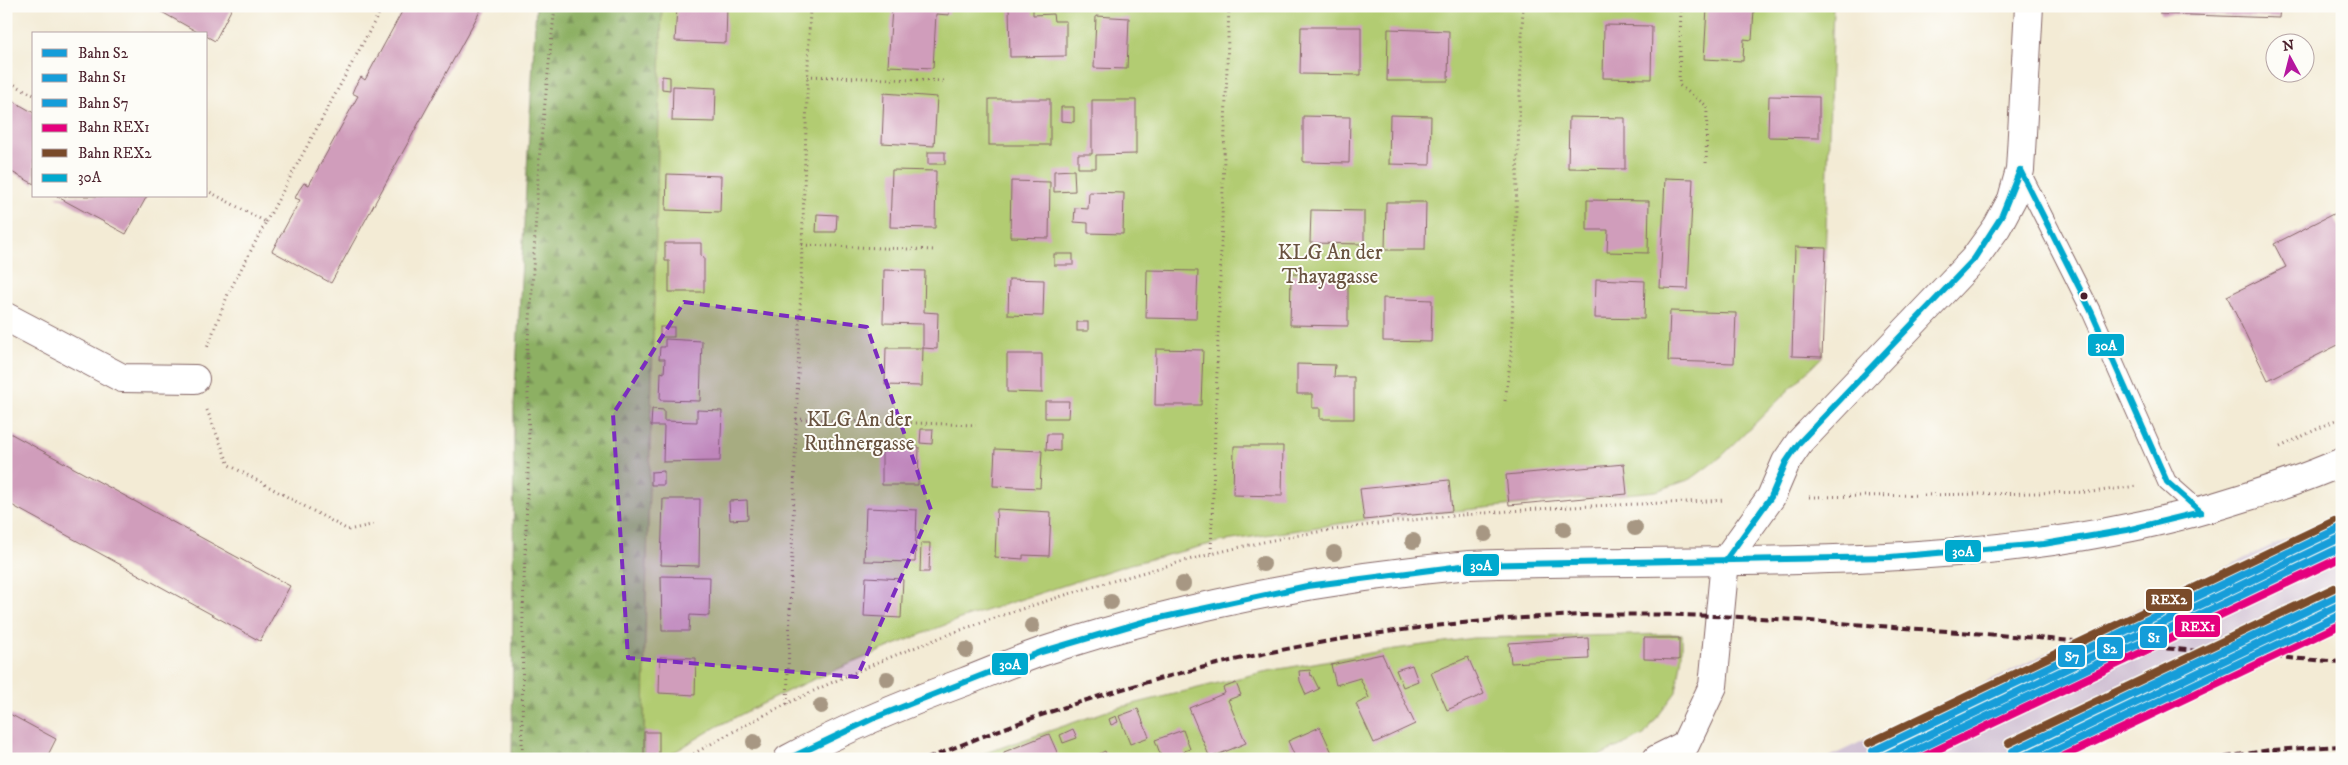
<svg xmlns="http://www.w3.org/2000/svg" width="2348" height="765" font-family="'IM FELL DW Pica',serif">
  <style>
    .railway { fill: #cebed2 }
    .forest { fill: url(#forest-firs); stroke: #6c6848 }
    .garden { fill: #b2cc72; stroke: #7e764e }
    .building { fill: #d09dbb }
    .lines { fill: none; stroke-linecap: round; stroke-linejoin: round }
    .lane-casing { stroke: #856666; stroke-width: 20 }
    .street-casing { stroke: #856666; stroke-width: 30 }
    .path { stroke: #856666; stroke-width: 3; stroke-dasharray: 1 4; stroke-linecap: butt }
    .lane { stroke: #fff; stroke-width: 18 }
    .street { stroke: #fff; stroke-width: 28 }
    .rail { stroke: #4a1f2b; stroke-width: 4; stroke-dasharray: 8 4; stroke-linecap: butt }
    .bus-1-casing { stroke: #fdfcf7; stroke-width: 10 }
    .bus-1 { stroke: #00a9ce; stroke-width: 6 }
    .rail-1-casing { stroke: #fdfcf7; stroke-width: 11 }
    .rail-2-casing { stroke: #fdfcf7; stroke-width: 11 }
    .rail-3-casing { stroke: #fdfcf7; stroke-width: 11 }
    .rail-4-casing { stroke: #fdfcf7; stroke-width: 11 }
    .rail-5-casing { stroke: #fdfcf7; stroke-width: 11 }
    .rail-1 { stroke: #159dd9; stroke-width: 8 }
    .rail-2 { stroke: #159dd9; stroke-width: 8 }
    .rail-3 { stroke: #159dd9; stroke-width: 8 }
    .rail-4 { stroke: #e5007d; stroke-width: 8 }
    .rail-5 { stroke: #7a4b2a; stroke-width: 8 }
    .tree { fill: #a79783 }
    .marked { fill: #7b2cbf; fill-opacity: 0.2; stroke: #7b2cbf; stroke-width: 4; stroke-dasharray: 10 6; stroke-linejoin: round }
    .bus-dot { fill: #4a1f2b; stroke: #fdfcf7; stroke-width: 2 }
    .labels { text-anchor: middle; stroke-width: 4; stroke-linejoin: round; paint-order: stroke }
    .park-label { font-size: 21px; fill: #695340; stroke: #fdfcf7 }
    .line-badge { stroke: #fdfcf7; stroke-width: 2 }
    .badge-label { font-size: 14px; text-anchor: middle; font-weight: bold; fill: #fff }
  </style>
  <defs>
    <pattern id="forest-firs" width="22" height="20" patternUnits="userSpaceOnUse" patternTransform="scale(1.25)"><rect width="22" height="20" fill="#8db064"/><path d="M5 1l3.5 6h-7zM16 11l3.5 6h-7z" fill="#758f53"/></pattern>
  </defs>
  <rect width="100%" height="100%" fill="#fdfcf7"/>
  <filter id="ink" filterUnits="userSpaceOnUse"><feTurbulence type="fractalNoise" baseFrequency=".02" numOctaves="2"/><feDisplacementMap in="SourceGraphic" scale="10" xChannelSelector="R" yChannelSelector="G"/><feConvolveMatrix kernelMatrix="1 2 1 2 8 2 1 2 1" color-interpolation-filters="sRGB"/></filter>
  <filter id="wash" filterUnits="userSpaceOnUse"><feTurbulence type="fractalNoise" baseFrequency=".0096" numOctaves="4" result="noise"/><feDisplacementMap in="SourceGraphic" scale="20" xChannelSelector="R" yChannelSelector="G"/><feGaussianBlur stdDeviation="1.12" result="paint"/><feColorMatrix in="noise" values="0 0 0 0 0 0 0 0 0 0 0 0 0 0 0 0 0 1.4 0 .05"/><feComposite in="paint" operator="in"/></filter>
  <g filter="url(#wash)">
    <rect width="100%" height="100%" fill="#f3ebd5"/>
    <path class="railway" d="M2342 512V627L2064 759H1825Z"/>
    <path class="forest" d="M536 6H662L645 639 644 759H512L514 406Z"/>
    <g class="garden">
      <path d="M662 6H1833L1822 357 1722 456 1691 479 1656 491 1364 520 1219 542 1127 565 960 619 887 648 794 688 716 727 663 759H644L645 639Z"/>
      <path d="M1682 634V656L1676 692 1644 735 1592 759H968L1113 709 1263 672 1381 651 1473 638Z"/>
    </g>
    <g id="blocks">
      <g class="building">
        <path d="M151 6H233L215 41 206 36V34H201Z"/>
        <path d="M405 6H483L331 283 272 251 300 200 295 198 299 190 304 183 309 185 358 96 352 93 355 86 361 77 365 80Z"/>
        <path d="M677 6H727L726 43 675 41Z"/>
        <path d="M936 6H949V15L936 14 933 68 888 66 892 8 936 10Z"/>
        <path d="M1009 6H1033V15L1053 14 1054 21H1066V56L1010 57Z"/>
        <path d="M2160 6H2280L2279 18 2160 14Z"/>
        <path d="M1707 8 1754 10 1752 40 1744 39 1743 61 1704 59Z"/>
        <path d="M1096 16 1129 18 1127 69 1094 68Z"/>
        <path d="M1604 25 1652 26 1651 79 1603 78Z"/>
        <path d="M1301 27H1361V75L1300 74Z"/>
        <path d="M1388 29 1449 31 1448 81H1387Z"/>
        <path d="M662 76 670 77V90L662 89Z"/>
        <path d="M673 86 716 88 715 122 672 121Z"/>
        <path d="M884 93 937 97 934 146 882 143Z"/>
        <path d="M1769 96 1819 97V138L1768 137Z"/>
        <path d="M6 97 34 113V184L6 169Z"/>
        <rect x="989" y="99" width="61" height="46"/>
        <path d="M1092 100H1136V154L1096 155V168H1078V154H1092Z"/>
        <path d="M1061 107H1074V122L1061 121Z"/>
        <path d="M1390 115 1431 116 1430 165 1389 164Z"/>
        <path d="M1303 116 1350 117 1349 163 1303 162Z"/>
        <path d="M1569 117 1625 118V169L1568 168Z"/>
        <rect x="928" y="152" width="17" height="12"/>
        <path d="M892 170 936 171 935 228 890 227Z"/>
        <path d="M1074 170 1075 191 1054 192V171Z"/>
        <path d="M667 174 721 176 720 212 666 210Z"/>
        <path d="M1665 178 1693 179 1688 289 1660 288Z"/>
        <path d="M1011 181 1050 182 1049 238 1010 237Z"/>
        <path d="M1089 192 1124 193 1123 234 1088 233V223L1074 222 1075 208 1088 209Z"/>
        <path d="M56 196H147L126 234Z"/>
        <path d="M1587 200 1649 201 1648 253 1607 252 1608 230H1587Z"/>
        <path d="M1386 202H1426L1425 250H1385Z"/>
        <path d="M1311 210 1364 211V244L1310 243Z"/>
        <path d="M817 214 837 215 836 232H816Z"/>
        <path d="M2333 214 2342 231V343L2268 380 2227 296 2286 267 2274 244Z"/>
        <path d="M665 243H701V256L704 257V292H669V261H665Z"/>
        <path d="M1795 247 1826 248 1822 357 1792 356Z"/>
        <rect x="1054" y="254" width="19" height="11"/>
        <path d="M884 270 925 271 924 312 938 313 937 349 923 348 922 386 885 385 886 348H923V324L883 323Z"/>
        <path d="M1147 270 1198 271 1196 319 1146 318Z"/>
        <path d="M1291 274 1348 275V326L1290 325Z"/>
        <path d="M1009 279 1044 280 1043 316 1008 315Z"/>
        <path d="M1596 279 1645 281 1644 319 1595 318Z"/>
        <path d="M1383 298 1432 300 1431 342 1383 341Z"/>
        <path d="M1670 311 1736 313 1734 363 1668 361Z"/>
        <rect x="1077" y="322" width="11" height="9"/>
        <rect x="660" y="327" width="14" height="10"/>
        <path d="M665 339 702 341 700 401 660 400 661 372 664 373 665 359H659L660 347H665Z"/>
        <path d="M1156 349 1203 350 1201 405H1155Z"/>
        <path d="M1007 354H1042V393L1007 392Z"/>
        <path d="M1297 364 1335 365 1334 377H1354V419H1320V408H1312V394H1297Z"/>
        <path d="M1045 401H1069L1068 418H1045Z"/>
        <path d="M652 409 664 410V421L697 422V410L722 411 720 461 663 462 664 426H651Z"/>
        <path d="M921 429H933L932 444 920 443Z"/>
        <path d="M6 431 290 586 260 641 6 502Z"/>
        <path d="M1047 434H1060V451L1046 450Z"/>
        <path d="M1234 446H1283L1282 496 1233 495Z"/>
        <path d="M882 447H919L918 485H882Z"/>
        <path d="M995 449 1042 451 1040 488 993 486Z"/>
        <path d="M1624 464 1627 494 1509 505 1506 475Z"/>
        <path d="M664 471V485H651V472Z"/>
        <path d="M1449 480 1452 511 1364 520 1360 489Z"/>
        <path d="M663 499H700L699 566 661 565Z"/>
        <path d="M747 500 748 519 730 520 729 501Z"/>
        <path d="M866 508 917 510 915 562 864 561Z"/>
        <path d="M997 509 1051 512 1049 556 1023 555V559L995 557Z"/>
        <path d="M921 543H930L929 572H920Z"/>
        <path d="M661 576 710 577 709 616 690 615 689 631H662Z"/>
        <path d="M866 577 903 579 901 618 864 616Z"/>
        <path d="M1588 638 1589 659 1511 663 1509 643Z"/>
        <path d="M1644 638H1679V660L1644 659Z"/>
        <path d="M1382 654 1415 724 1374 743 1356 704 1369 698 1360 678 1336 685 1331 665Z"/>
        <path d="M660 657 696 658 695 695 659 693Z"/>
        <path d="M1468 657 1484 694 1447 710 1431 673Z"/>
        <path d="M1412 665 1418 681 1403 687 1396 670Z"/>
        <path d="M1310 670 1311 676 1312 675 1319 689 1306 695 1300 681 1299 671Z"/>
        <path d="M1236 683 1241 695 1228 700 1246 743 1210 758 1189 708 1225 693 1223 688Z"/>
        <path d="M1138 709 1149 737 1130 744 1119 716Z"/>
        <path d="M6 712 56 739 46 759H6Z"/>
        <path d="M1116 716 1118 722 1111 725 1109 719Z"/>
        <path d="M1320 727 1335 759H1296L1288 741Z"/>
        <path d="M1073 729 1077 738 1063 743 1060 735Z"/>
        <path d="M1183 730 1190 749 1184 751 1188 759H1162L1155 740Z"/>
        <rect x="644" y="732" width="15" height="23"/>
        <path d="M1049 734 1060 759H1049L1048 756 1043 759H996L1004 755V752Z"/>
        <path d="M1105 751 1108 759H1089Z"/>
      </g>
    </g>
  </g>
  <g filter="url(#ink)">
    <use href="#blocks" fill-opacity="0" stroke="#856666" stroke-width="1"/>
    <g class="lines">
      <defs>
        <path id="lane" d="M2020 170 2091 311 2167 482 2201 512"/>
        <g id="street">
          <path d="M6 317 122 378 195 379"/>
          <path d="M1725 561 1771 497 1786 462 1799 443 1974 259 1997 227 2012 199 2020 170 2029 6"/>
          <path d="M788 759C844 729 904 704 964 682 990 672 1015 661 1041 652 1180 606 1325 578 1469 565 1729 555 1995 579 2246 497 2278 487 2311 476 2342 462"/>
          <path d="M1657 759 1685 745 1713 686 1725 561"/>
        </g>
      </defs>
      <use href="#lane" class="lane-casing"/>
      <use href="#street" class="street-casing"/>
      <g class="path">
        <path d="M1681 6 1679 85 1707 106 1706 166"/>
        <path d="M807 76 944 81"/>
        <path d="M6 80 34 95"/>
        <path d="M206 190 266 222 228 294 207 348"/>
        <path d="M266 222 383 6"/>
        <path d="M802 245 936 250"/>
        <path d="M1505 401 1511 355 1523 6"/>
        <path d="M207 410 229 465 348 530 376 524"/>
        <path d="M796 419 976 425"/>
        <path d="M2280 447 2342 417"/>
        <path d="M1809 497 2092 492 2137 486"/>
        <path d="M1211 553 1229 6"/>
        <path d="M787 704 810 6"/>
        <path d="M522 759 523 609 529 445 527 349 531 308 539 160 555 6"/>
        <path d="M685 759C823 677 973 620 1127 577 1190 559 1253 542 1318 532 1386 522 1455 515 1524 510 1591 505 1658 504 1725 500"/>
      </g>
      <use href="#lane" class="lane"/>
      <use href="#street" class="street"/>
      <g class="rail">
        <path d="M927 759C1134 671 1361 622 1586 615 1702 612 1816 621 1932 630 2068 640 2205 652 2342 662"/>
        <path d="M2213 759 2270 750 2342 746"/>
      </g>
      <defs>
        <g id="bus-1">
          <path d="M2020 170 2091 311 2167 482 2201 512"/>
          <path d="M1725 561 1771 497 1786 462 1799 443 1974 259 2001 217 2020 170"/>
          <path d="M788 759 874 718 1041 652 1146 621 1307 586 1469 565 1890 557 2044 544 2127 530 2201 512"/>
        </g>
      </defs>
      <use href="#bus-1" class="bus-1-casing"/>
      <use href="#bus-1" class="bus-1"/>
      <defs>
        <g id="rail-1">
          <path d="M1878 759 2342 537"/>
          <path d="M2018 759 2342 604"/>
        </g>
        <g id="rail-2">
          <path d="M1898 759 2342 547"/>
          <path d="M2038 759 2342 614"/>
        </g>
        <g id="rail-3">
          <path d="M1873 751 2338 529"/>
          <path d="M2013 751 2338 596"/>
        </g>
        <g id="rail-4">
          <path d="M1918 759 2342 557"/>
          <path d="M2058 759 2342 624"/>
        </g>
        <g id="rail-5">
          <path d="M1869 743 2334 521"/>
          <path d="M2009 743 2334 588"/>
        </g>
      </defs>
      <use href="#rail-1" class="rail-1-casing"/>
      <use href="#rail-2" class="rail-2-casing"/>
      <use href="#rail-3" class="rail-3-casing"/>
      <use href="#rail-4" class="rail-4-casing"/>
      <use href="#rail-5" class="rail-5-casing"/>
      <use href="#rail-1" class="rail-1"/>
      <use href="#rail-2" class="rail-2"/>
      <use href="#rail-3" class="rail-3"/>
      <use href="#rail-4" class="rail-4"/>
      <use href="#rail-5" class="rail-5"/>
    </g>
    <g class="tree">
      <circle cx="1635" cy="528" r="8"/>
      <circle cx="1564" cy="529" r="8"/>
      <circle cx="1485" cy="534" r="8"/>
      <circle cx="1413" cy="541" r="8"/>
      <circle cx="1334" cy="553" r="8"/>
      <circle cx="1263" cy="564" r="8"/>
      <circle cx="1183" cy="584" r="8"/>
      <circle cx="1111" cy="602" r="8"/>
      <circle cx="1032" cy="626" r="8"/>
      <circle cx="966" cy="650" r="8"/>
      <circle cx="887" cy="679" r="8"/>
      <circle cx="821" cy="706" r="8"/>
      <circle cx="754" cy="742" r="8"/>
    </g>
  </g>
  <path class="marked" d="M684 302 867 327 931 510 857 677 628 658 613 414Z"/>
  <circle class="bus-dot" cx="2084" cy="296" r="4.5"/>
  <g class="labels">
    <g class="park-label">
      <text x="1330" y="259">KLG An der<tspan x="1330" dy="24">Thayagasse</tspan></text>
      <text x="859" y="426">KLG An der<tspan x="859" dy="24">Ruthnergasse</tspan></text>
    </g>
  </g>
  <g class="line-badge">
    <rect x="2087" y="333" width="38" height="24" rx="5" fill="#00a9ce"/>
    <rect x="1944" y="539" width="38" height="24" rx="5" fill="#00a9ce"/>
    <rect x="1462" y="553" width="38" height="24" rx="5" fill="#00a9ce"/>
    <rect x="2145" y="588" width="48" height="24" rx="5" fill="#7a4b2a"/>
    <rect x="2174" y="614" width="47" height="24" rx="5" fill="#e5007d"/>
    <rect x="2139" y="625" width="29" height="24" rx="5" fill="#159dd9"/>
    <rect x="2096" y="636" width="28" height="24" rx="5" fill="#159dd9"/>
    <rect x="2057" y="644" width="29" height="24" rx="5" fill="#159dd9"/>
    <rect x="991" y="652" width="38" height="24" rx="5" fill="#00a9ce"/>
  </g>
  <g class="badge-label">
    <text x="2106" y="350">30A</text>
    <text x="1963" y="556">30A</text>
    <text x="1481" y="570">30A</text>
    <text x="2169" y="604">REX2</text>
    <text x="2198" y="631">REX1</text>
    <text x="2154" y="642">S1</text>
    <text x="2110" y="653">S2</text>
    <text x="2072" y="661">S7</text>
    <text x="1010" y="669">30A</text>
  </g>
  <rect width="2348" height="765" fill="none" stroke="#fdfcf7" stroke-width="25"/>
  <rect x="32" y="32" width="175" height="165" fill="#fdfcf7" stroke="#b5a4a5"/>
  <rect x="42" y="49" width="25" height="8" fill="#159dd9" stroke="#b5a4a5"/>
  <text x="78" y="58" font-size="15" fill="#4a1f2b">Bahn S2</text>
  <rect x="42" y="74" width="25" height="8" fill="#159dd9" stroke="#b5a4a5"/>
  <text x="78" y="82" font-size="15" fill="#4a1f2b">Bahn S1</text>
  <rect x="42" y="99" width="25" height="8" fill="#159dd9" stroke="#b5a4a5"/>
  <text x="78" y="108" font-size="15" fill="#4a1f2b">Bahn S7</text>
  <rect x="42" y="124" width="25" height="8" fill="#e5007d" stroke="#b5a4a5"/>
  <text x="78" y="132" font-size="15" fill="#4a1f2b">Bahn REX1</text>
  <rect x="42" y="149" width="25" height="8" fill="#7a4b2a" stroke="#b5a4a5"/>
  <text x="78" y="158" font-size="15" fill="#4a1f2b">Bahn REX2</text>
  <rect x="42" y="174" width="25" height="8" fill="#00a9ce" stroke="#b5a4a5"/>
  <text x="78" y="182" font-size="15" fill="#4a1f2b">30A</text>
  <g transform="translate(2290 58) rotate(353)"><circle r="24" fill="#fdfcf7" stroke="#b5a4a5"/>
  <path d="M0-4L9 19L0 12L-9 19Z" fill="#b5179e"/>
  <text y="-8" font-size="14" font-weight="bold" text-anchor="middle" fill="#4a1f2b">N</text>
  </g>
</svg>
